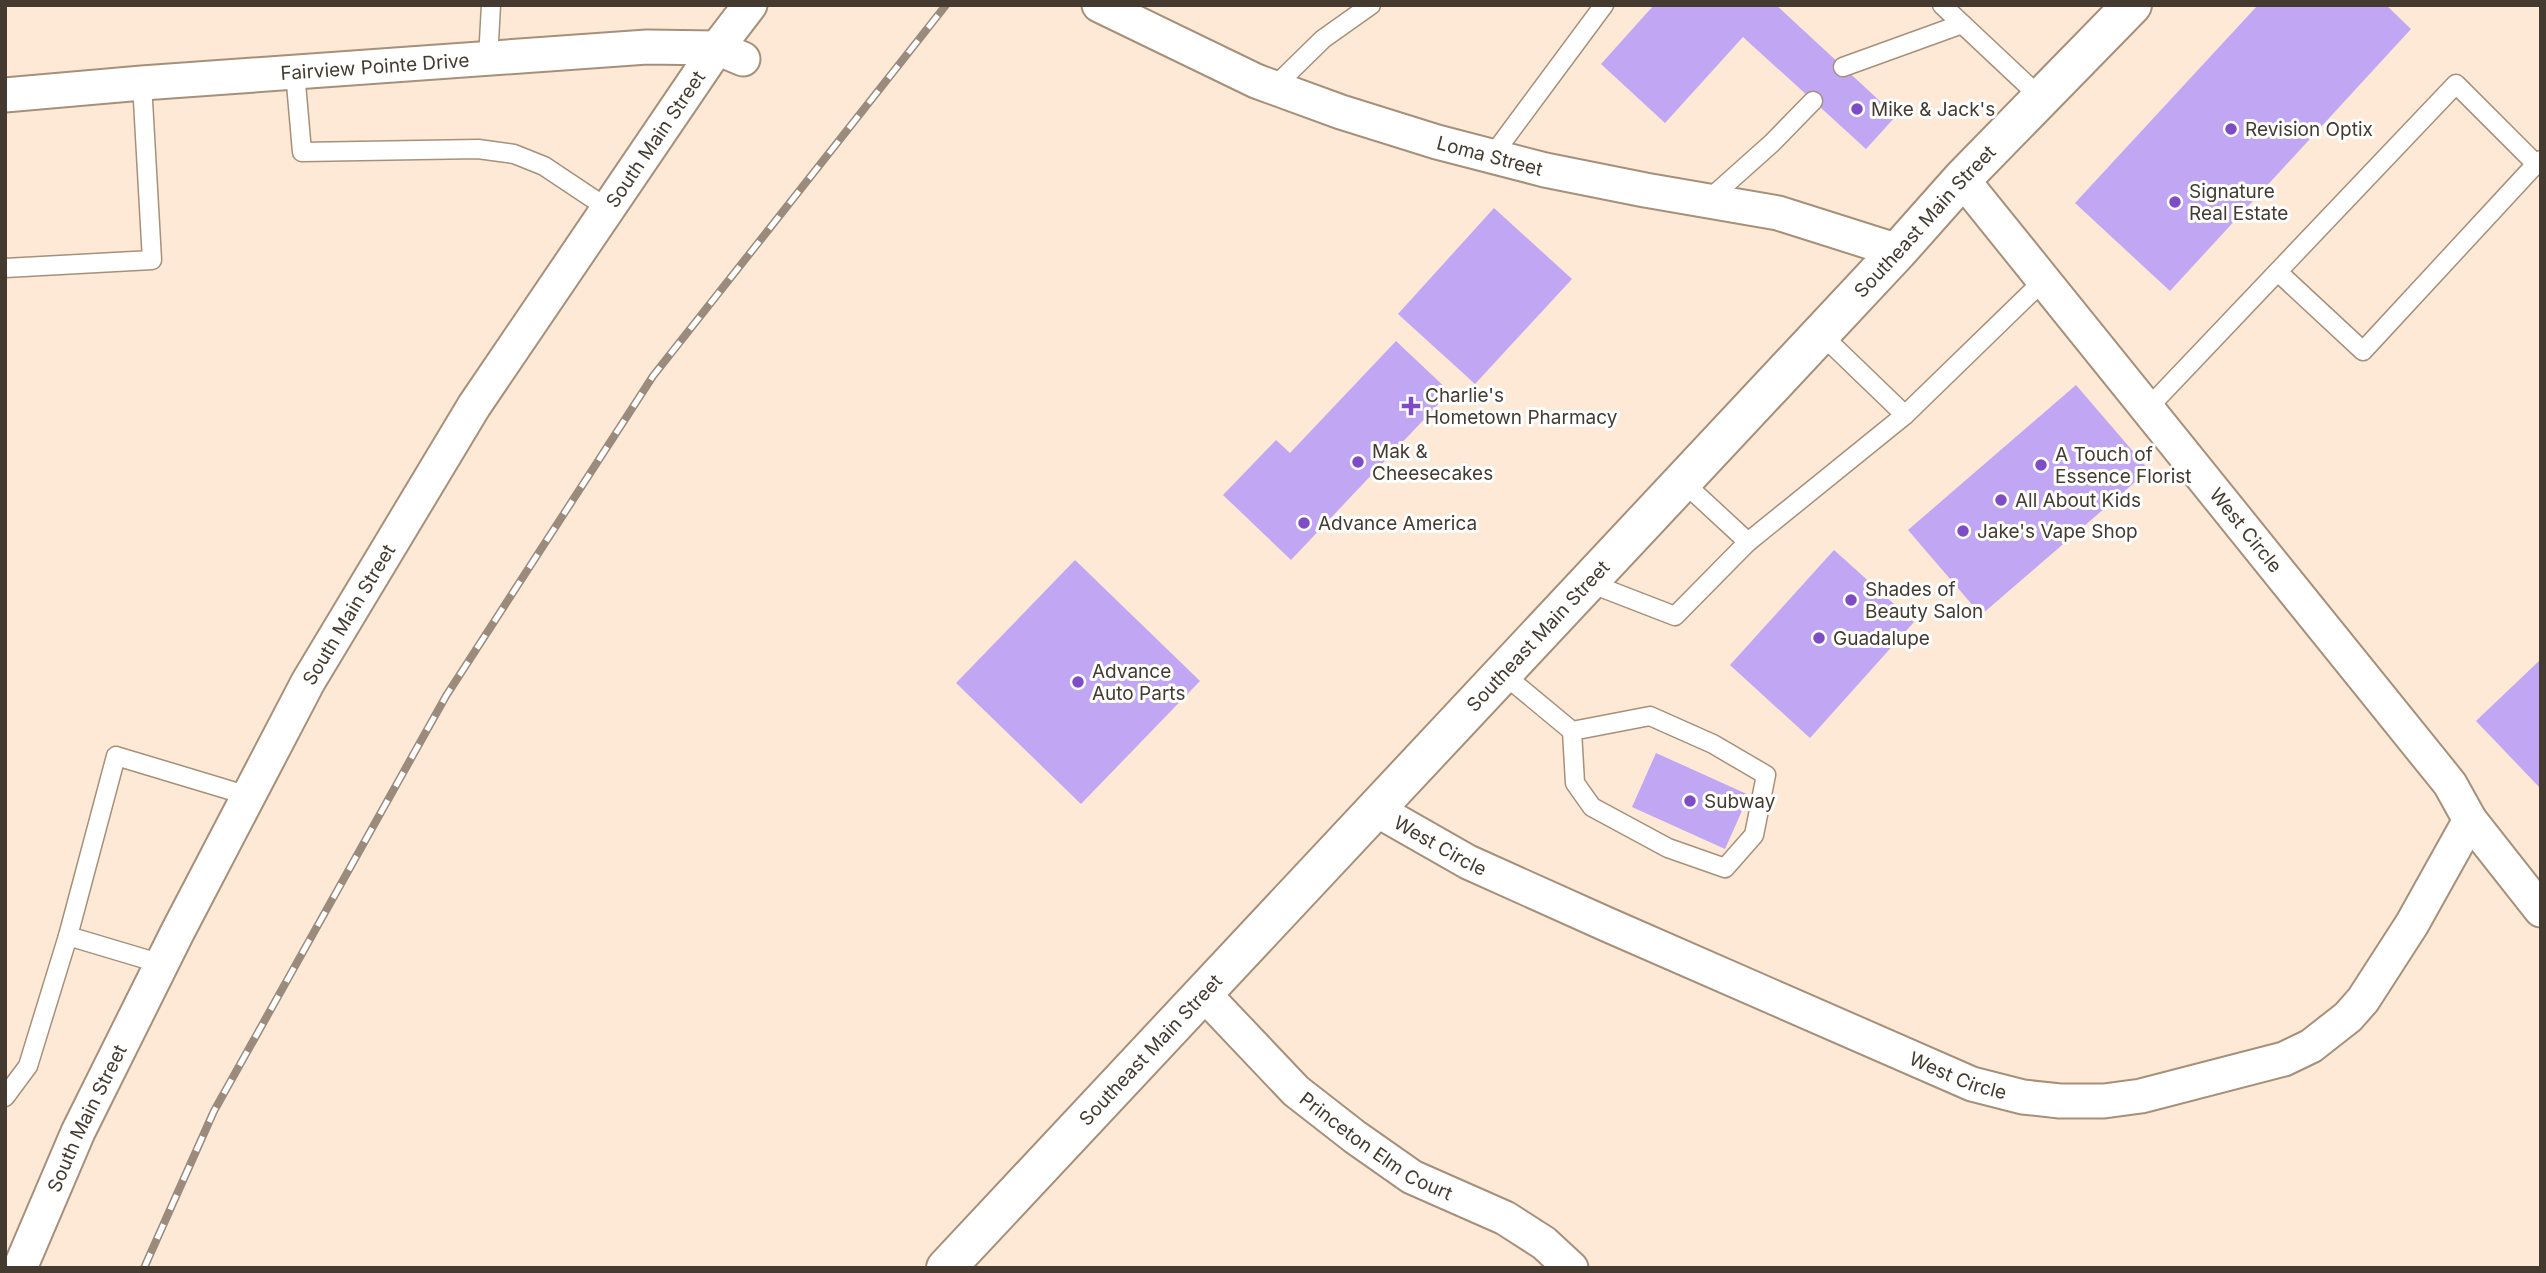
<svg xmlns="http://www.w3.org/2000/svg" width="2546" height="1273" font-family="Inter,sans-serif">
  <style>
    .building { fill: #c0a6f3 }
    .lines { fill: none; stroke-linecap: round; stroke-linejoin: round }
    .service-casing { stroke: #a7907a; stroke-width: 21 }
    .minor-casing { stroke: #a7907a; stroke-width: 37 }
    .primary-casing { stroke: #a7907a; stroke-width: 42 }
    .service { stroke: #fff; stroke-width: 18 }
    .minor { stroke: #fff; stroke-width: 33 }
    .primary { stroke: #fff; stroke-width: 38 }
    .rail-casing { stroke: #9a8b7d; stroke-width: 8 }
    .rail { stroke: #fff; stroke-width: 5; stroke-dasharray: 16; stroke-linecap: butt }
    .poi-dot { fill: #7e4cc4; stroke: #fff; stroke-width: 2.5 }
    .labels { text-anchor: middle; stroke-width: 6; stroke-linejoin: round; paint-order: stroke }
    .street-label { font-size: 19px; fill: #443a30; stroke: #fff }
    .poi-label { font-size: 19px; fill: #443a30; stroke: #fff; text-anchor: start }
  </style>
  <rect width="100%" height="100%" fill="#fde9d6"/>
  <g class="building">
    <path d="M1654 5H1776L1896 116 1866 149 1743 37 1665 123 1601 64Z"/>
    <path d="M2258 5H2386L2411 29 2170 291 2075 203Z"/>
    <path d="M1494 208 1572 279 1475 384 1398 314Z"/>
    <path d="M1396 341 1450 392 1291 560 1223 495 1276 440 1290 453Z"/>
    <path d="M2076 385 2149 470 1981 615 1908 530Z"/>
    <path d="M1834 550 1914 622 1810 738 1730 665Z"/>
    <path d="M1075 560 1200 681 1081 804 956 683Z"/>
    <path d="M2539 661 2541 664V789L2476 721Z"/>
    <path d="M1656 753 1749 795 1725 849 1632 807Z"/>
  </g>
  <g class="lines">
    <defs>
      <g id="service">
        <path d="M1942 5 2041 98"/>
        <path d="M488 59 491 5"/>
        <path d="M1843 67 1962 24"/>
        <path d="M295 72 302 152 478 149 514 154 544 166 607 208"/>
        <path d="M1273 88 1323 39 1371 5"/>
        <path d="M1492 156 1604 5"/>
        <path d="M1707 201 1772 143 1813 101"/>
        <path d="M5 268 152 260 142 83"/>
        <path d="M2278 272 2363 351 2536 164"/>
        <path d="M1821 334 1905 415"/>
        <path d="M2148 408 2456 84 2536 164 2541 160"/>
        <path d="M1682 481 1748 542"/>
        <path d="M1587 582 1675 616 1748 542 1905 415 2044 280"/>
        <path d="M1502 673 1572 731 1575 783 1592 807 1668 848 1725 868 1754 835 1766 775 1713 744 1650 716 1572 731"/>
        <path d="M162 964 68 936 116 756 249 796"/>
        <path d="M5 1097 28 1066 68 936"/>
      </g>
      <g id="minor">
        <path id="s1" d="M1099 5 1256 81 1341 112 1437 142 1545 170 1645 190 1778 213 1898 251"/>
        <path id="s2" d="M5 95 142 83 647 47 717 48 743 59"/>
        <path id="s3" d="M1375 809 1468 862 1606 924 1972 1084 2023 1097 2060 1101H2104L2141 1096 2284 1059 2311 1046 2348 1017 2363 1000 2412 924 2470 820 2450 784 1962 179"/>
        <path d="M2470 820 2541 910"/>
        <path id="s4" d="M1203 993 1296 1091 1355 1137 1412 1177 1505 1218 1544 1243 1571 1268"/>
        <path id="s5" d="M20 1268 78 1132 177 933 308 682 474 406 717 48 750 5"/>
      </g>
      <g id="primary">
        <path id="s6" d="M946 1268 1898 251 1962 179 2132 5"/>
      </g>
    </defs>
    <use href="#service" class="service-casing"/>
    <use href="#minor" class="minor-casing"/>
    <use href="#primary" class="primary-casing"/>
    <use href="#service" class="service"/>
    <use href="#minor" class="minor"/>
    <use href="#primary" class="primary"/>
    <defs>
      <path id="rail" d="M144 1268 214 1111 446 696 653 376 946 5"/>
    </defs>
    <use href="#rail" class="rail-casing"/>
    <use href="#rail" class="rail"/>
  </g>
  <g class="poi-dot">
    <circle cx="1857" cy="109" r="7"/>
    <circle cx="2231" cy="129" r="7"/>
    <circle cx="2175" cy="202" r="7"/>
    <path d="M1407.5 395.5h7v7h7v7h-7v7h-7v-7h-7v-7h7z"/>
    <circle cx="1358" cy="462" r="7"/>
    <circle cx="2041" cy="465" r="7"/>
    <circle cx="2001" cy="500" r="7"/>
    <circle cx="1304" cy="523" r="7"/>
    <circle cx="1963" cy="531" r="7"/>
    <circle cx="1851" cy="600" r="7"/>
    <circle cx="1819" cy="638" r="7"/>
    <circle cx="1078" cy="682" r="7"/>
    <circle cx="1690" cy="801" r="7"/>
  </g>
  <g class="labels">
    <g class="street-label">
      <text dy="7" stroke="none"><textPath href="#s2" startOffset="371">Fairview Pointe Drive</textPath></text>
      <text dy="7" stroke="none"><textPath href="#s5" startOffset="1298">South Main Street</textPath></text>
      <text dy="7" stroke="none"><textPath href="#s1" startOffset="420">Loma Street</textPath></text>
      <text dy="7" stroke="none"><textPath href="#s6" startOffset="1433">Southeast Main Street</textPath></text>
      <text transform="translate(2246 530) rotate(51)" y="7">West Circle</text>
      <text dy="7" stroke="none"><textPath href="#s5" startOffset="732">South Main Street</textPath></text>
      <text dy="7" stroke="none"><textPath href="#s6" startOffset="866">Southeast Main Street</textPath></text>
      <text dy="7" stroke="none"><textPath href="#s3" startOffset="75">West Circle</textPath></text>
      <text dy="7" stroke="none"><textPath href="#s6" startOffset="299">Southeast Main Street</textPath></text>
      <text dy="7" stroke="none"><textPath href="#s3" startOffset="642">West Circle</textPath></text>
      <text dy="7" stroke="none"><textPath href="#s5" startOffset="164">South Main Street</textPath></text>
      <text dy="7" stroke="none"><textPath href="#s4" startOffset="233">Princeton Elm Court</textPath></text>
    </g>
    <g class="poi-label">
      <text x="1871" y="116">Mike &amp; Jack's</text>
      <text x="2245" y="136">Revision Optix</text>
      <text x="2189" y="198">Signature<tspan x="2189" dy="22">Real Estate</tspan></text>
      <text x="1425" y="402">Charlie's<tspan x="1425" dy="22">Hometown Pharmacy</tspan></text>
      <text x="1372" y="458">Mak &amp;<tspan x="1372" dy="22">Cheesecakes</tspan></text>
      <text x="2055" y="461">A Touch of<tspan x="2055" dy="22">Essence Florist</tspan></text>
      <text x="2015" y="507">All About Kids</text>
      <text x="1318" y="530">Advance America</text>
      <text x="1977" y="538">Jake's Vape Shop</text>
      <text x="1865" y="596">Shades of<tspan x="1865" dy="22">Beauty Salon</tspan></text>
      <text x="1833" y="645">Guadalupe</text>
      <text x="1092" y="678">Advance<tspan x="1092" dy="22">Auto Parts</tspan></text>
      <text x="1704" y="808">Subway</text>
    </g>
  </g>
  <rect width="2546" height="1273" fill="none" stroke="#443a30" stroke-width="14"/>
</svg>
